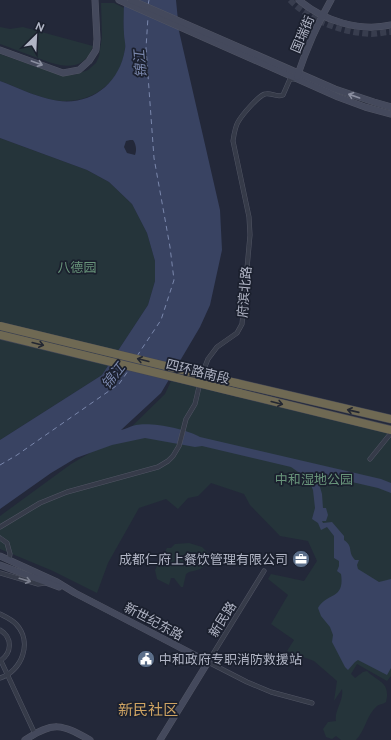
<svg xmlns="http://www.w3.org/2000/svg" width="391" height="740" font-family="Raleway,'Noto Sans SC',sans-serif">
  <style>
    .green { fill: #25343a }
    .water { fill: #394362; fill-rule: evenodd }
    .lines { fill: none; stroke-linecap: round; stroke-linejoin: round }
    .ferry { stroke: #7a87ac; stroke-width: 1; stroke-dasharray: 5 4; stroke-linecap: butt }
    .secondary-tunnel { stroke: #383d4e; stroke-width: 6; stroke-dasharray: 6 3; stroke-linecap: butt }
    .street-casing { stroke: #515564; stroke-width: 5 }
    .secondary-casing { stroke: #515564; stroke-width: 7 }
    .highway-casing { stroke: #414554; stroke-width: 9 }
    .street { stroke: #363b49; stroke-width: 4 }
    .secondary { stroke: #44495c; stroke-width: 6 }
    .highway { stroke: #6f6953; stroke-width: 8 }
    .highway-bridge-casing { stroke: #414554; stroke-width: 9; stroke-linecap: butt }
    .highway-bridge { stroke: #6f6953; stroke-width: 8 }
    .oneway { stroke: #8b8fa0 }
    .oneway2 { stroke: #232732 }
    .oneway3 { stroke: #7a7e8d }
    .labels { text-anchor: middle; stroke-width: 3.5; stroke-linejoin: round; paint-order: stroke }
    .street-label { font-size: 13px; fill: #b1b5c5; stroke: #1b202e }
    .park-label { font-size: 13px; fill: #69957b; stroke: #1b202e }
    .poi-label { font-size: 13px; fill: #b1b5c5; stroke: #1b202e; text-anchor: end }
    .water-label { font-size: 14px; font-style: italic; fill: #7a87ac; stroke: #1b202e }
    .quarter-label { font-size: 15px; fill: #cfa463; stroke: #1b202e }
  </style>
  <rect width="100%" height="100%" fill="#232839"/>
  <g class="green">
    <path d="M101 3H114L124 8C124 16 123 25 124 33 124 38 126 43 125 48 121 86 86 108 49 99 32 95 16 87 0 81V54L58 74 74 75 88 70 96 63 99 56 102 37Z"/>
    <path d="M0 27 10 29 23 27 93 46C83 76 56 65 35 57 23 53 12 48 0 44Z"/>
    <path d="M0 138 87 170 109 182 132 204 147 233 155 261V281L148 305 102 375 0 440Z"/>
    <path d="M171 381 391 434V676L387 681 357 664 351 674 355 678 363 672 367 671C378 682 391 682 386 702 384 704 380 704 377 706 367 714 365 731 356 740H341L336 736 332 739 326 737 323 729 328 722 336 721C334 710 344 701 342 689L334 701 337 681 314 661 287 651 294 640 271 624 288 595 268 579 271 574 304 581 317 561 308 541 280 536 250 505 244 494 211 483 198 496 188 498 178 509 166 499 139 508 108 563 97 593 53 571 0 549V516L71 464 126 432 165 394Z"/>
    <path d="M189 543 202 547 209 554C208 556 208 561 207 563 204 569 194 571 189 572L186 574 183 587H181L174 578H171L169 585 157 579 155 570 167 548H171L175 544Z"/>
  </g>
  <path class="water" d="M124 0H176L179 31 220 210 222 250 210 305 200 327 161 393 121 430C126 429 131 426 136 425 152 422 186 429 200 437L381 479 391 483V493L378 488 330 477 325 478 320 487 322 494 323 508H326L328 515 326 521H322L323 523 332 522 344 536V540C354 547 347 551 355 560H359L357 565 358 569 379 582 391 579V668L387 675 358 660 355 662 348 670 345 667 332 642 333 635 330 627 321 616 318 608C327 592 345 600 341 574L337 571 339 566V561L334 558V536L327 527 321 530 318 523 312 519 315 508 313 490 310 483 304 476 291 467 202 446 195 447 145 438 112 445 76 458 51 473 0 509V440L102 375 148 305 155 281V261L147 233 132 204 109 182 87 170 0 138V81C16 87 32 95 49 99 86 109 119 87 125 49 126 44 124 39 124 34 123 22 124 11 124 0ZM130 140H133C136 144 137 150 135 155L127 153 124 147 126 141Z"/>
  <g class="lines">
    <g class="ferry">
      <path d="M148 5 149 0"/>
      <path d="M137 356 161 320 174 280 170 247 154 158 146 48 148 17"/>
      <path d="M0 465 17 455 119 384 128 371"/>
    </g>
    <path class="secondary-tunnel" d="M290 0C310 21 343 33 372 34 378 34 385 32 391 32"/>
    <defs>
      <g id="street">
        <path d="M370 459 391 433"/>
        <path d="M0 527 40 503 67 492 158 467 168 461 173 456 179 446 186 419 195 404 202 374 208 359 217 347 237 333 242 324 250 235 249 217 233 141C234 134 235 127 238 122 242 115 258 96 265 94 271 92 276 98 283 95L290 79H294"/>
        <path d="M0 538 7 543 10 554 9 560"/>
        <path d="M264 571 208 662 247 682 271 692 312 703"/>
        <path d="M0 573 38 584 46 583"/>
        <path d="M0 614C6 617 11 619 16 624 33 642 22 671 0 678"/>
        <path d="M0 630C13 638 12 653 0 661"/>
        <path d="M1 661 35 734"/>
      </g>
      <g id="secondary">
        <path d="M119 0 338 97 365 107 391 114"/>
        <path d="M131 0 335 89 374 102 391 107"/>
        <path d="M299 0C323 21 360 32 391 25"/>
        <path d="M0 50 63 73 79 70 89 61 96 50 97 39 95 0"/>
        <path d="M297 77C306 50 317 24 331 0"/>
        <path d="M0 556 57 582 75 593 208 662 160 740"/>
        <path d="M0 565 59 587"/>
        <path d="M25 740C54 721 61 724 90 740"/>
      </g>
      <g id="highway">
        <path d="M236 383 391 419"/>
        <path d="M239 393 391 430"/>
      </g>
    </defs>
    <use href="#street" class="street-casing"/>
    <use href="#secondary" class="secondary-casing"/>
    <use href="#highway" class="highway-casing"/>
    <use href="#street" class="street"/>
    <use href="#secondary" class="secondary"/>
    <use href="#highway" class="highway"/>
    <defs>
      <g id="highway-bridge">
        <path d="M0 326 236 383"/>
        <path d="M0 335 239 393"/>
      </g>
    </defs>
    <use href="#highway-bridge" class="highway-bridge-casing"/>
    <use href="#highway-bridge" class="highway-bridge"/>
  </g>
  <defs><path id="oneway-shaft" d="M-6 0H5M1.5-3L5.5 0L1.5 3" fill="none" stroke-width="1.6" stroke-linecap="round" stroke-linejoin="round"/></defs>
  <g class="oneway">
    <use href="#oneway-shaft" transform="translate(37 63) rotate(20)"/>
    <use href="#oneway-shaft" transform="translate(354 96) rotate(-161)"/>
  </g>
  <g class="oneway2">
    <use href="#oneway-shaft" transform="translate(38 344) rotate(14)"/>
    <use href="#oneway-shaft" transform="translate(143 360) rotate(-166)"/>
    <use href="#oneway-shaft" transform="translate(277 403) rotate(14)"/>
    <use href="#oneway-shaft" transform="translate(353 411) rotate(-167)"/>
  </g>
  <use class="oneway3" href="#oneway-shaft" transform="translate(25 580) rotate(16)"/>
  <defs>
    <symbol id="office-disc" viewBox="-11 -11 22 22"><circle r="9.5" fill="#5c6f8a" stroke="#1b202e"/><path d="M-6-3h4V-5.5h4V-3h4V5H-6ZM-1-4.5V-3h2v-1.5ZM-6 0V1H6V0Z" fill="#fff"/></symbol>
    <symbol id="civic-disc" viewBox="-11 -11 22 22"><circle r="9.5" fill="#5c6f8a" stroke="#1b202e"/><path d="M-.6-6.5H3V-4.5H.6V-3L4-1V1h2V6H-6V1h2V-1L-.6-3ZM-1.2 2.5V6h2.4V2.5Z" fill="#fff"/></symbol>
  </defs>
  <g fill-rule="evenodd">
    <use href="#office-disc" x="291" y="549" width="20" height="20"/>
    <use href="#civic-disc" x="136" y="649" width="20" height="20"/>
  </g>
  <g class="labels">
    <g class="street-label">
      <text transform="translate(302 34) rotate(-67)" y="5">国瑞街</text>
      <text transform="translate(244 292) rotate(-85)" y="5">府滨北路</text>
      <text transform="translate(198 371) rotate(14)" y="5">四环路南段</text>
      <text transform="translate(222 619) rotate(-58)" y="5">新民路</text>
      <text transform="translate(154 621) rotate(28)" y="5">新世纪东路</text>
    </g>
    <g class="park-label">
      <text x="77" y="272">八德园</text>
      <text x="314" y="484">中和湿地公园</text>
    </g>
    <g class="poi-label">
      <text x="288" y="564">成都仁府上餐饮管理有限公司</text>
      <text x="159" y="664" text-anchor="start">中和政府专职消防救援站</text>
    </g>
    <g class="water-label">
      <text transform="translate(140 64) rotate(-95)" y="5">锦江</text>
      <text transform="translate(113 376) rotate(-52)" y="5">锦江</text>
    </g>
    <g class="quarter-label">
      <text x="148" y="715">新民社区</text>
    </g>
  </g>
  <g transform="translate(36 36) rotate(24)" stroke="#1b202e" stroke-width="3" paint-order="stroke">
  <path d="M0-3L7 15L0 10L-7 15Z" fill="#b1b5c5"/>
  <text y="-6" font-size="11" font-weight="bold" text-anchor="middle" fill="#b1b5c5">N</text>
  </g>
</svg>
